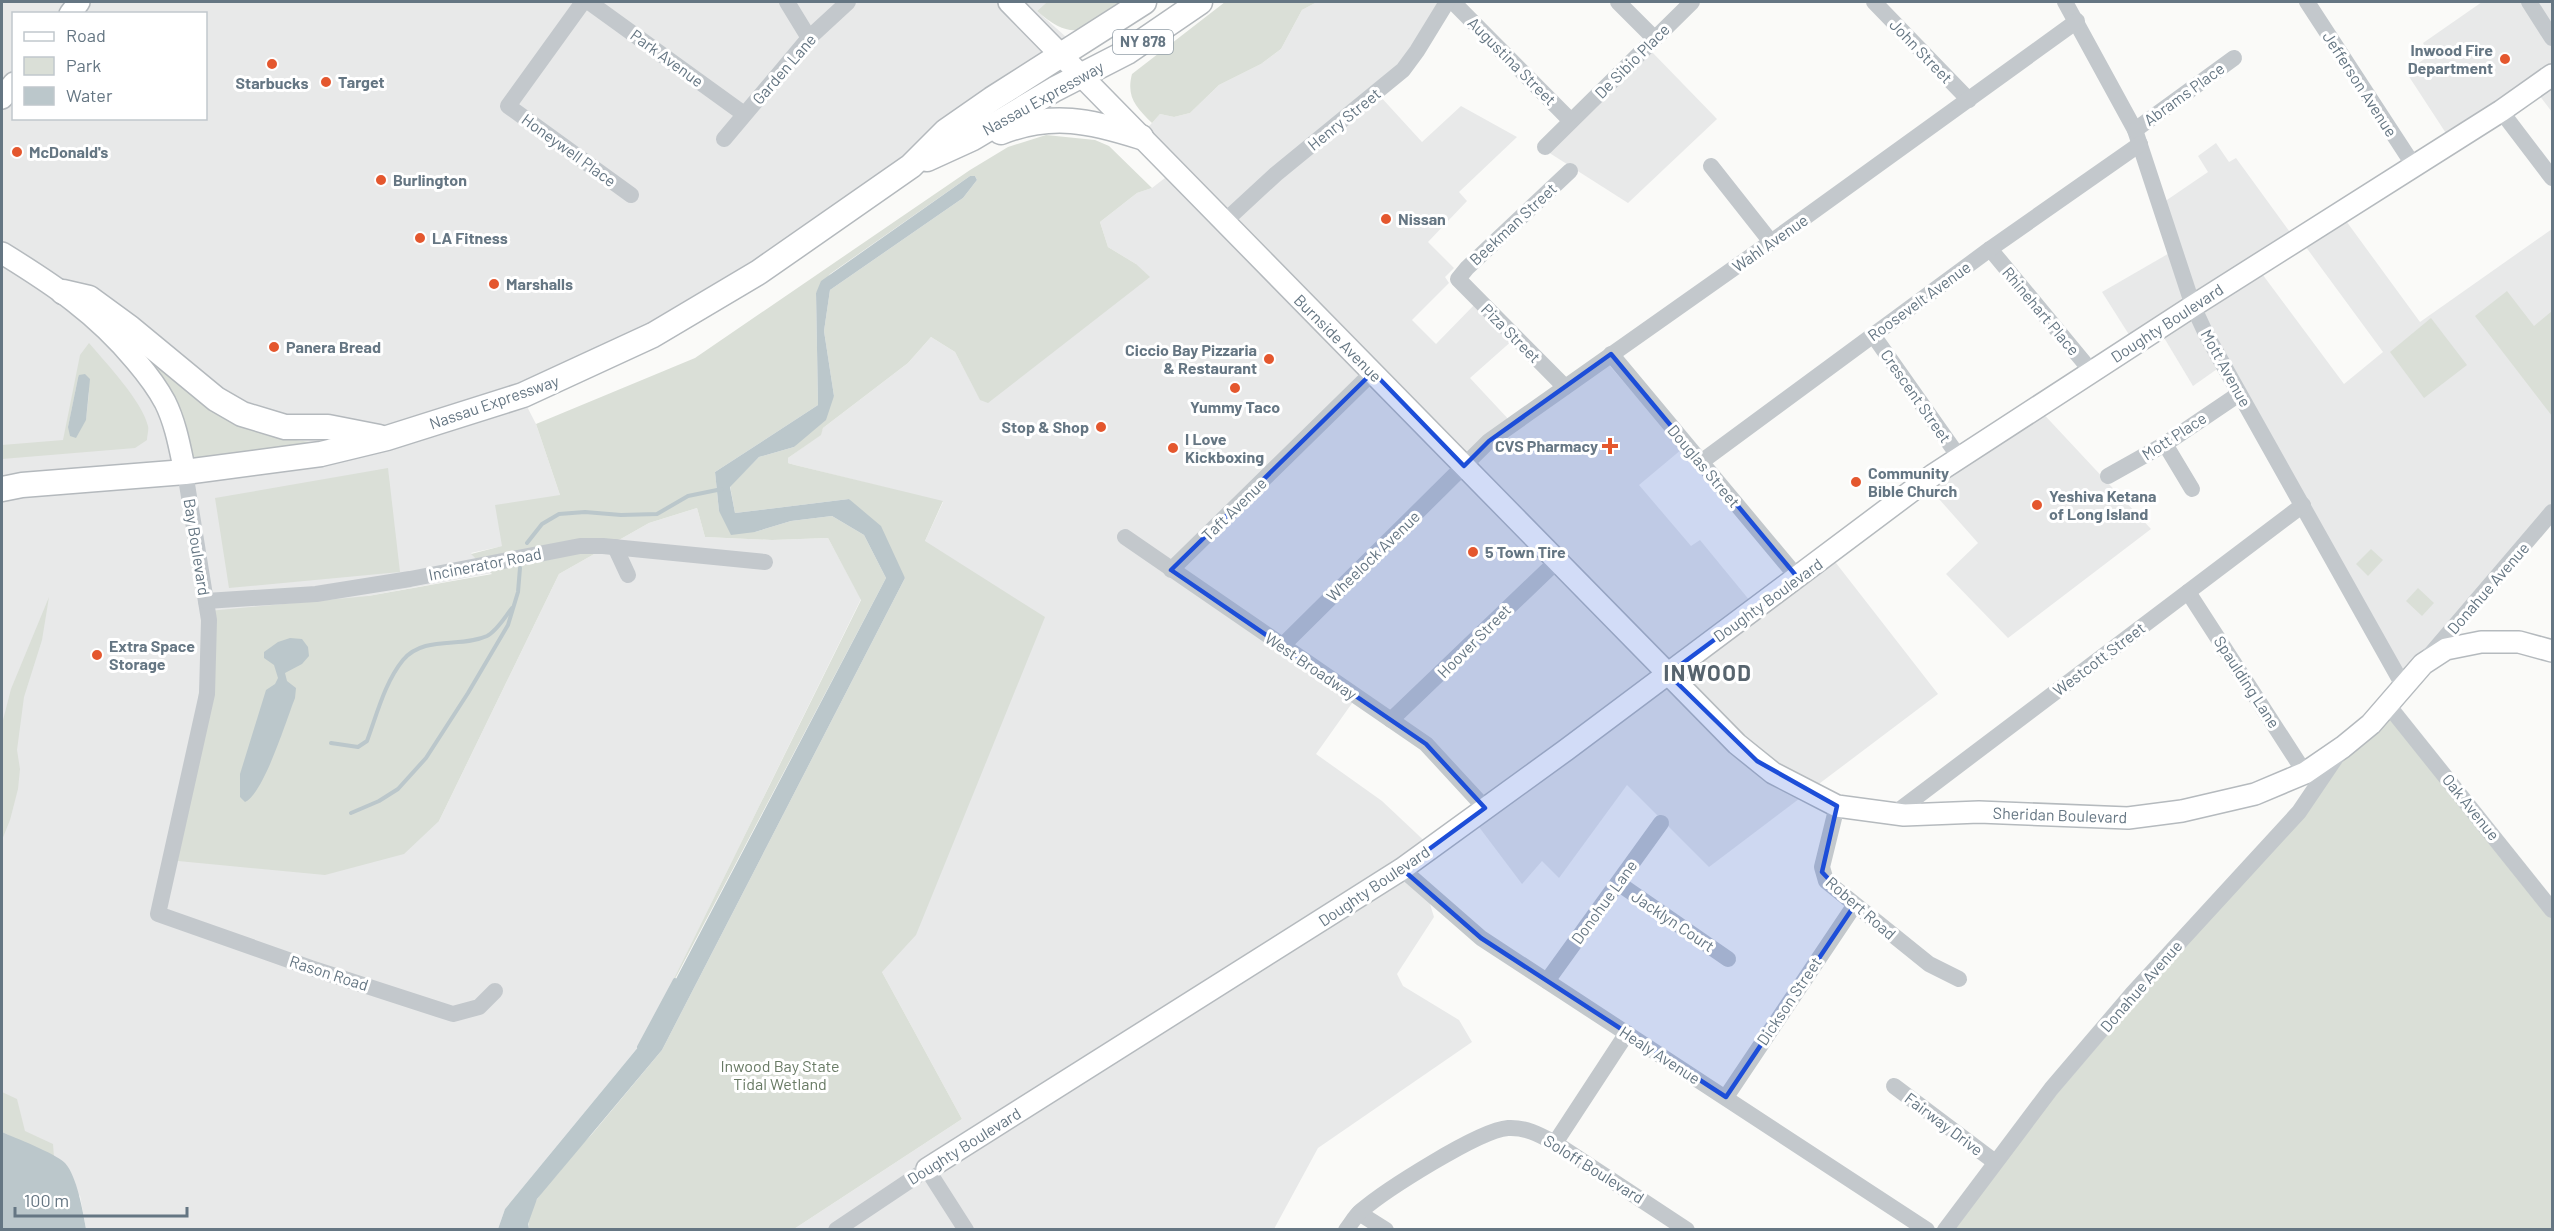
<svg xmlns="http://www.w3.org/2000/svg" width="2554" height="1231" font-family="Barlow,sans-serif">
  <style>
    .built { fill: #e8e9e9; fill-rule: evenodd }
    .green { fill: #dadfd7; fill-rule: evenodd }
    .water { fill: #bbc7cb }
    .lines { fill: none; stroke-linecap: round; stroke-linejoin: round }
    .stream { stroke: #bbc7cb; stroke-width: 4 }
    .major-casing { stroke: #b5babe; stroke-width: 24 }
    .highway-casing { stroke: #b4b9bd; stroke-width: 27 }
    .minor { stroke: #c3c8cc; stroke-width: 16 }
    .major { stroke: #fff; stroke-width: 21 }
    .highway { stroke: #fff; stroke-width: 24 }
    .marked { fill: #1d4ed8; fill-opacity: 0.2; stroke: #1d4ed8; stroke-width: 4.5; stroke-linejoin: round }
    .poi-dot { fill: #e4572e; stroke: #fff; stroke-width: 2 }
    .labels { text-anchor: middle; stroke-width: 6; stroke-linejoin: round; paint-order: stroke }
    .shield { fill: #fff; stroke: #939fa8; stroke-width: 1.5 }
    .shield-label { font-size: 15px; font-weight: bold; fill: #657683 }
    .poi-label { font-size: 16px; font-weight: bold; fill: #657683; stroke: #fff; text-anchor: start }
    .street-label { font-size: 16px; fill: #657683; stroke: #fff }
    .park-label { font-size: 16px; fill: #687a64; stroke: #fff }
    .district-label { font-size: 22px; font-weight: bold; letter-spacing: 1.5px; fill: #57646e; stroke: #fff }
  </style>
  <rect width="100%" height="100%" fill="#fafaf8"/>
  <g class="built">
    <path d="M2 2H1047L1037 11 1075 45 817 238 521 395 536 424 560 495 503 546 471 553 493 573 368 596 439 821 559 574 649 523 697 508 705 537 772 540 828 538 861 599 644 1040 505 1209 498 1229H86L80 1196 2 1134ZM14 14H206V118H14ZM282 438 337 446 195 470Z"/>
    <path d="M1317 2H1443L1379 95 1422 142 1461 106 1517 137 1459 192 1467 201 1428 242 1454 268 1445 277 1449 283 1412 320 1436 344 1477 302 1514 339 1470 378 1511 422 1602 357 1682 449 1639 485 1691 546 1700 540 1755 607 1829 554 1938 694 1709 867 1627 785 1559 878 1542 861 1522 884 1473 819 1482 812 1428 754 1355 699 1316 754 1382 801 1433 849 1406 868 1425 888 1434 917 1397 974 1403 986 1459 1020 1472 1042 1318 1148 1274 1229H794L962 1119 882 972 925 541 943 502 795 465 788 463V458L820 435 823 428 908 363 931 337 955 352 980 399 1136 264 1108 247 1100 222 1137 193 1152 188 1174 171 1141 135 1160 114 1174 117 1190 113 1219 85 1261 64 1281 49 1302 10Z"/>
    <path d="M2482 2H2552V112L2536 91 2453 144 2406 72 2430 55 2423 43Z"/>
    <path d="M1650 50 1717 119 1628 203 1548 152Z"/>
    <path d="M2216 143 2229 162 2236 158 2295 239 2194 302 2161 204 2208 172 2198 156Z"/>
    <path d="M2341 214 2420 322 2552 229V507L2404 687 2194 306 2257 267 2344 384 2383 352 2300 239Z"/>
    <path d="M2173 251 2190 304 2133 341 2102 292Z"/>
    <path d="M2191 311 2220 367 2193 386 2160 331Z"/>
    <path d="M2037 407 2151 529 2008 638 1946 574 1978 543 1924 482Z"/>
  </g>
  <g class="green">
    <path d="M1047 2H1125C1089 27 1076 46 1037 11Z"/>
    <path d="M1225 2H1317L1302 10 1281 49 1261 64 1219 85 1190 113 1174 117 1160 114 1152 123C1136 107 1126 97 1132 74Z"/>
    <path d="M1046 135 1095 140 1109 146 1152 188 1137 193 1100 222 1108 247 1136 264 1150 277 988 403 980 400 955 352 931 337 908 363 823 428 821 435 788 458V463L795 465 943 501 925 541 1045 617 916 935 882 972 962 1119 794 1229H529C524 1208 548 1185 561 1170L559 1168 592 1134 662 1050 905 578 849 499 735 513 730 486 759 457 794 447 834 396 824 331 830 290 963 198 977 180 975 176H970L830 274 816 293 818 405 715 472 719 511 755 532 791 521 832 516 864 535 886 578 656 1015 861 600 828 538 772 540 705 537 697 508 649 523 559 574 439 821 404 854 325 875 178 861 209 611 368 596 492 574 471 554 502 546 495 505 560 495 536 424 695 358 970 170 1008 147Z"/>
    <path d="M2507 291 2534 326 2552 311V416L2475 316Z"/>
    <path d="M2431 318 2467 365 2424 398 2390 352Z"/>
    <path d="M127 329 282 438 339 446 195 470Z"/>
    <path d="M89 343C106 363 142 401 148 426 149 430 147 436 147 440L135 448 2 459V445L63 440 80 355ZM78 378 89 393 86 420 68 427Z"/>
    <path d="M388 468 400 572 229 588 215 498Z"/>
    <path d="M2371 549 2383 560 2368 576 2356 564Z"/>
    <path d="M2418 588 2434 603 2422 616 2406 601Z"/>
    <path d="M49 597 42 640 24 697 17 750 20 769 18 789 10 820 2 840V724L11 689Z"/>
    <path d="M2388 705 2552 902V1229L1945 1230 1958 1210Z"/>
    <path d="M2 1092 17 1099 25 1131 53 1144 54 1157 2 1132Z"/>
  </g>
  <g class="water">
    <path d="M970 176H975L977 180 963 198 830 290 824 331 834 396 826 420 794 447 759 457 730 487 735 513 849 499 881 526 905 578 662 1050 537 1199 528 1224 529 1229H498L505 1209 644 1040 886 578 864 535 832 516 791 521 755 532 731 535 719 511 715 472 818 405 816 293 821 281Z"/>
    <path d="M85 374 90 379 86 420 76 438 70 436 68 427 78 378 79 375Z"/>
    <path d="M290 638 302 639 308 647 309 656 302 664 285 673 287 681 296 688 295 698C286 721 264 793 245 802L240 797V774L266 690 275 684 278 678 274 665 264 658V652L278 642Z"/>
    <path d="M2 1132C15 1138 55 1153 65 1163 77 1176 83 1212 86 1229H2Z"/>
  </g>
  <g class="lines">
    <g class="stream">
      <path d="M527 543 542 524 559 514 585 512 621 515 657 514 688 496 722 489"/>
      <path d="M331 743 358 747 367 741C377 714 385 682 403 660 424 635 461 648 487 636 497 631 505 617 512 608"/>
      <path d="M351 813 379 801 398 789 426 758 468 693 508 625 518 592 520 568"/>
      <path d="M639 1047 675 980"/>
    </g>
    <defs>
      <g id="major">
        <path d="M1009 2 1737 744 1773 773 1837 806 1904 815 1979 812 2128 818 2182 811 2255 794 2305 773 2343 747 2371 724 2423 664 2446 649 2481 642H2519L2552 651"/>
        <path d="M70 14 79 2"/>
        <path d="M2 98 14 83"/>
        <path d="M2 253C54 285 96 313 136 361 147 374 157 387 165 402 176 424 180 449 185 472"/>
        <path d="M927 1169 1402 869 1566 750 1933 475 2193 306 2501 111 2552 75"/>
      </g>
      <g id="highway">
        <path d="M1001 132C1052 112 1091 121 1141 137"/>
        <path d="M927 159 973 138 1055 89 1127 52 1200 2"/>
        <path d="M63 292 89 298 130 328 216 399 242 414 285 427H328L379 437"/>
        <path d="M2 489 22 485 185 472 321 454 387 438 523 395 653 335 759 272 911 166 946 131 992 99 1144 2"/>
      </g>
    </defs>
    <use href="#major" class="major-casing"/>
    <use href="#highway" class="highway-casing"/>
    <g class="minor">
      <path d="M583 2 508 106 631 195"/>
      <path d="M589 2 744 114"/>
      <path d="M787 2 809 38"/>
      <path d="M1453 2 1571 121"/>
      <path d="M1618 2 1655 39"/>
      <path d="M1874 2 1969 100"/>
      <path d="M2065 2 2135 130 2193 306 2206 334 2404 687"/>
      <path d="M2307 2 2414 166"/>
      <path d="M2529 2 2552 38"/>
      <path d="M2501 111 2552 178"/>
      <path d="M2135 130 2234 58"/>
      <path d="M724 139 809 38 848 2"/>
      <path d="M1545 147 1692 2"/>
      <path d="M1711 166 1771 242"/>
      <path d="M1224 222 1276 174 1403 70 1417 51 1447 2"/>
      <path d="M1990 249 2092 372"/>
      <path d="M1873 335 1959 457"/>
      <path d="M1611 354 1798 578"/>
      <path d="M1565 387 1458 279 1467 268 1570 171"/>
      <path d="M2165 444 2192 489"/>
      <path d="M1701 462 1990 249 2140 144"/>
      <path d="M185 472 209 620 207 694 158 914 311 968 453 1014 479 1007 495 991"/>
      <path d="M2108 476 2165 444 2239 394"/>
      <path d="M1125 537 1426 744 1485 808"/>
      <path d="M615 547 628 575"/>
      <path d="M1171 570 1373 372"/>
      <path d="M2188 592 2305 773"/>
      <path d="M206 601 316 594 410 579 580 546H603L765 562"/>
      <path d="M1282 646 1489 441 1771 242 2077 21"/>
      <path d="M2430 655 2552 512"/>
      <path d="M2388 705 2552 910"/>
      <path d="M1391 720 1557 561"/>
      <path d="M1837 806 1822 867 1826 881 1929 964 1959 979"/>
      <path d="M1894 814 2303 505"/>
      <path d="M1402 869 1481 938 1927 1230"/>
      <path d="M1618 883 1728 959"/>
      <path d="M1547 981 1661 823"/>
      <path d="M1894 1086 1995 1162"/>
      <path d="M1726 1097 1854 906"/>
      <path d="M1555 1143 1627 1033"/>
      <path d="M1359 1213 1386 1230"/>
      <path d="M836 1230 927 1169 966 1230"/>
      <path d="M1346 1230C1351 1224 1355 1216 1361 1211 1384 1191 1479 1130 1508 1128 1526 1127 1540 1135 1555 1143L1687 1230"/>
      <path d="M1945 1230 2051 1089 2132 994 2299 812 2341 750"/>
    </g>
    <use href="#major" class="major"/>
    <use href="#highway" class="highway"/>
  </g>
  <path class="marked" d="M1611 354 1798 578 1668 674 1757 761 1837 806 1822 872 1854 906 1726 1097 1481 938 1402 869 1485 808 1426 744 1171 570 1373 372 1464 466 1489 441Z"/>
  <g class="poi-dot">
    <circle cx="2505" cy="59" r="6"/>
    <circle cx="272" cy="64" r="6"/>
    <circle cx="326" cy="82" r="6"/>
    <circle cx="17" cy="152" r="6"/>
    <circle cx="381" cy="180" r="6"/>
    <circle cx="1386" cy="219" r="6"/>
    <circle cx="420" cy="238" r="6"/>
    <circle cx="494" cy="284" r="6"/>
    <circle cx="274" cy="347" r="6"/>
    <circle cx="1269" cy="359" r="6"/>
    <circle cx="1235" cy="388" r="6"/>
    <circle cx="1101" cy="427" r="6"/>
    <path d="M1607 437h6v6h6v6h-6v6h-6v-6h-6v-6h6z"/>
    <circle cx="1173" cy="448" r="6"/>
    <circle cx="1856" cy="482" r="6"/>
    <circle cx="2037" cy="505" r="6"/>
    <circle cx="1473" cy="552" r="6"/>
    <circle cx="97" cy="655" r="6"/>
  </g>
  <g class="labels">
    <rect class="shield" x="1113" y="30" width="60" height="24" rx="4.5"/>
    <g class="shield-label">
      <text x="1143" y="47">NY 878</text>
    </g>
    <g class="poi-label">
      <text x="2493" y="56" text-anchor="end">Inwood Fire<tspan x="2493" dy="18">Department</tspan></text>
      <text x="338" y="88">Target</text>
      <text x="272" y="89" text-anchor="middle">Starbucks</text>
      <text x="29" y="158">McDonald's</text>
      <text x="393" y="186">Burlington</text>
      <text x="1398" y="225">Nissan</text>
      <text x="432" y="244">LA Fitness</text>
      <text x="506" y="290">Marshalls</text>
      <text x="286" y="353">Panera Bread</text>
      <text x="1257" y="356" text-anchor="end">Ciccio Bay Pizzaria<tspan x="1257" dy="18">&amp; Restaurant</tspan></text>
      <text x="1235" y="413" text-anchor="middle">Yummy Taco</text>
      <text x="1089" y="433" text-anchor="end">Stop &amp; Shop</text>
      <text x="1185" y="445">I Love<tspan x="1185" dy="18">Kickboxing</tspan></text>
      <text x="1598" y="452" text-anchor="end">CVS Pharmacy</text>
      <text x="1868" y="479">Community<tspan x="1868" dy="18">Bible Church</tspan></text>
      <text x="2049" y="502">Yeshiva Ketana<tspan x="2049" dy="18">of Long Island</tspan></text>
      <text x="1485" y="558">5 Town Tire</text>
      <text x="109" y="652">Extra Space<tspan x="109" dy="18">Storage</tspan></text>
    </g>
    <g class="street-label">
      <text transform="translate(1921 51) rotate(46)" y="6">John Street</text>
      <text transform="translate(667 58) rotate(36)" y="6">Park Avenue</text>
      <text transform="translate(1512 61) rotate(45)" y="6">Augustina Street</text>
      <text transform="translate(1632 61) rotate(-45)" y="6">De Sibio Place</text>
      <text transform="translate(784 69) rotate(-49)" y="6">Garden Lane</text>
      <text transform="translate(2360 84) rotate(57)" y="6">Jefferson Avenue</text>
      <text transform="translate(2184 94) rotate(-36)" y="6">Abrams Place</text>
      <text transform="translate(1043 98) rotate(-29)" y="6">Nassau Expressway</text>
      <text transform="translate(1344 119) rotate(-39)" y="6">Henry Street</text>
      <text transform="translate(569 150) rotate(36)" y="6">Honeywell Place</text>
      <text transform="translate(1513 224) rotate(-43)" y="6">Beekman Street</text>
      <text transform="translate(1770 243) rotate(-35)" y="6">Wahl Avenue</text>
      <text transform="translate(1919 301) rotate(-36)" y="6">Roosevelt Avenue</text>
      <text transform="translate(2041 311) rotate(50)" y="6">Rhinehart Place</text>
      <text transform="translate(2167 323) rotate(-33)" y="6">Doughty Boulevard</text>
      <text transform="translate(1511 333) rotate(45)" y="6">Piza Street</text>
      <text transform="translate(1338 338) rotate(45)" y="6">Burnside Avenue</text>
      <text transform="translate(2226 368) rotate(61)" y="6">Mott Avenue</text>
      <text transform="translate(1916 396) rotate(55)" y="6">Crescent Street</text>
      <text transform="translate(494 402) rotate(-19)" y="6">Nassau Expressway</text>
      <text transform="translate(2174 436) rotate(-33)" y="6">Mott Place</text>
      <text transform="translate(1704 466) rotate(50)" y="6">Douglas Street</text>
      <text transform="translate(1234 509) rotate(-44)" y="6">Taft Avenue</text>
      <text transform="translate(197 547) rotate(81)" y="6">Bay Boulevard</text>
      <text transform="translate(1373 556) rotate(-44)" y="6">Wheelock Avenue</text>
      <text transform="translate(485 564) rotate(-11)" y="6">Incinerator Road</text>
      <text transform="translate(2488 588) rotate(-49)" y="6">Donahue Avenue</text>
      <text transform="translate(1768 600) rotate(-36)" y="6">Doughty Boulevard</text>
      <text transform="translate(1474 641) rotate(-45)" y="6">Hoover Street</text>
      <text transform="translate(2099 659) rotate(-37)" y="6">Westcott Street</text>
      <text transform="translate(1311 666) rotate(34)" y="6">West Broadway</text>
      <text transform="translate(2247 682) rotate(57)" y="6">Spaulding Lane</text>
      <text transform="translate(2471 807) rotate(51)" y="6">Oak Avenue</text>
      <text transform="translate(2060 815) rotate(2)" y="6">Sheridan Boulevard</text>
      <text transform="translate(1374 886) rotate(-34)" y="6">Doughty Boulevard</text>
      <text transform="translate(1604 902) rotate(-54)" y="6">Donohue Lane</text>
      <text transform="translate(1861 908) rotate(41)" y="6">Robert Road</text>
      <text transform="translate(1673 921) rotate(34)" y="6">Jacklyn Court</text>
      <text transform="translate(329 973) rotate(18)" y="6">Rason Road</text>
      <text transform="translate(2141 986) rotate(-49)" y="6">Donahue Avenue</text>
      <text transform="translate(1789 1001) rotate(-56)" y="6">Dickson Street</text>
      <text transform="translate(1660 1055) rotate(33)" y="6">Healy Avenue</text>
      <text transform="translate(1944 1124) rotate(37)" y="6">Fairway Drive</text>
      <text transform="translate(964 1146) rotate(-32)" y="6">Doughty Boulevard</text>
      <text transform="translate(1594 1169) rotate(32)" y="6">Soloff Boulevard</text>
    </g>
    <g class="park-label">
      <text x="780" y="1072">Inwood Bay State<tspan x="780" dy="18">Tidal Wetland</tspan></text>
    </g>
    <g class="district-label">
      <text x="1708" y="681">INWOOD</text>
    </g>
  </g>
  <rect width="2554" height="1231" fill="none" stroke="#657683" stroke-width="6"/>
  <rect x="12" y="12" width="195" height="108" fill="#ffffff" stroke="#c1c8cd" stroke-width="1.5"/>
  <rect x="24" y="32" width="30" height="9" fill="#ffffff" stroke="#c1c8cd" stroke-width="1.5"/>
  <text x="66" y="42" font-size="18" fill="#657683">Road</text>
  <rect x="24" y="57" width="30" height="18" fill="#dadfd7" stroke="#c1c8cd" stroke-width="1.5"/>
  <text x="66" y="72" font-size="18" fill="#657683">Park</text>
  <rect x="24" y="87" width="30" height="18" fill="#bbc7cb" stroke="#c1c8cd" stroke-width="1.5"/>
  <text x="66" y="102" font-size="18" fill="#657683">Water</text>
  <path d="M15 1207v9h172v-9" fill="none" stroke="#657683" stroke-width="3"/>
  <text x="24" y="1207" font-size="18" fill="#657683" stroke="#ffffff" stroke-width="4.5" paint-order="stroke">100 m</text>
</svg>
